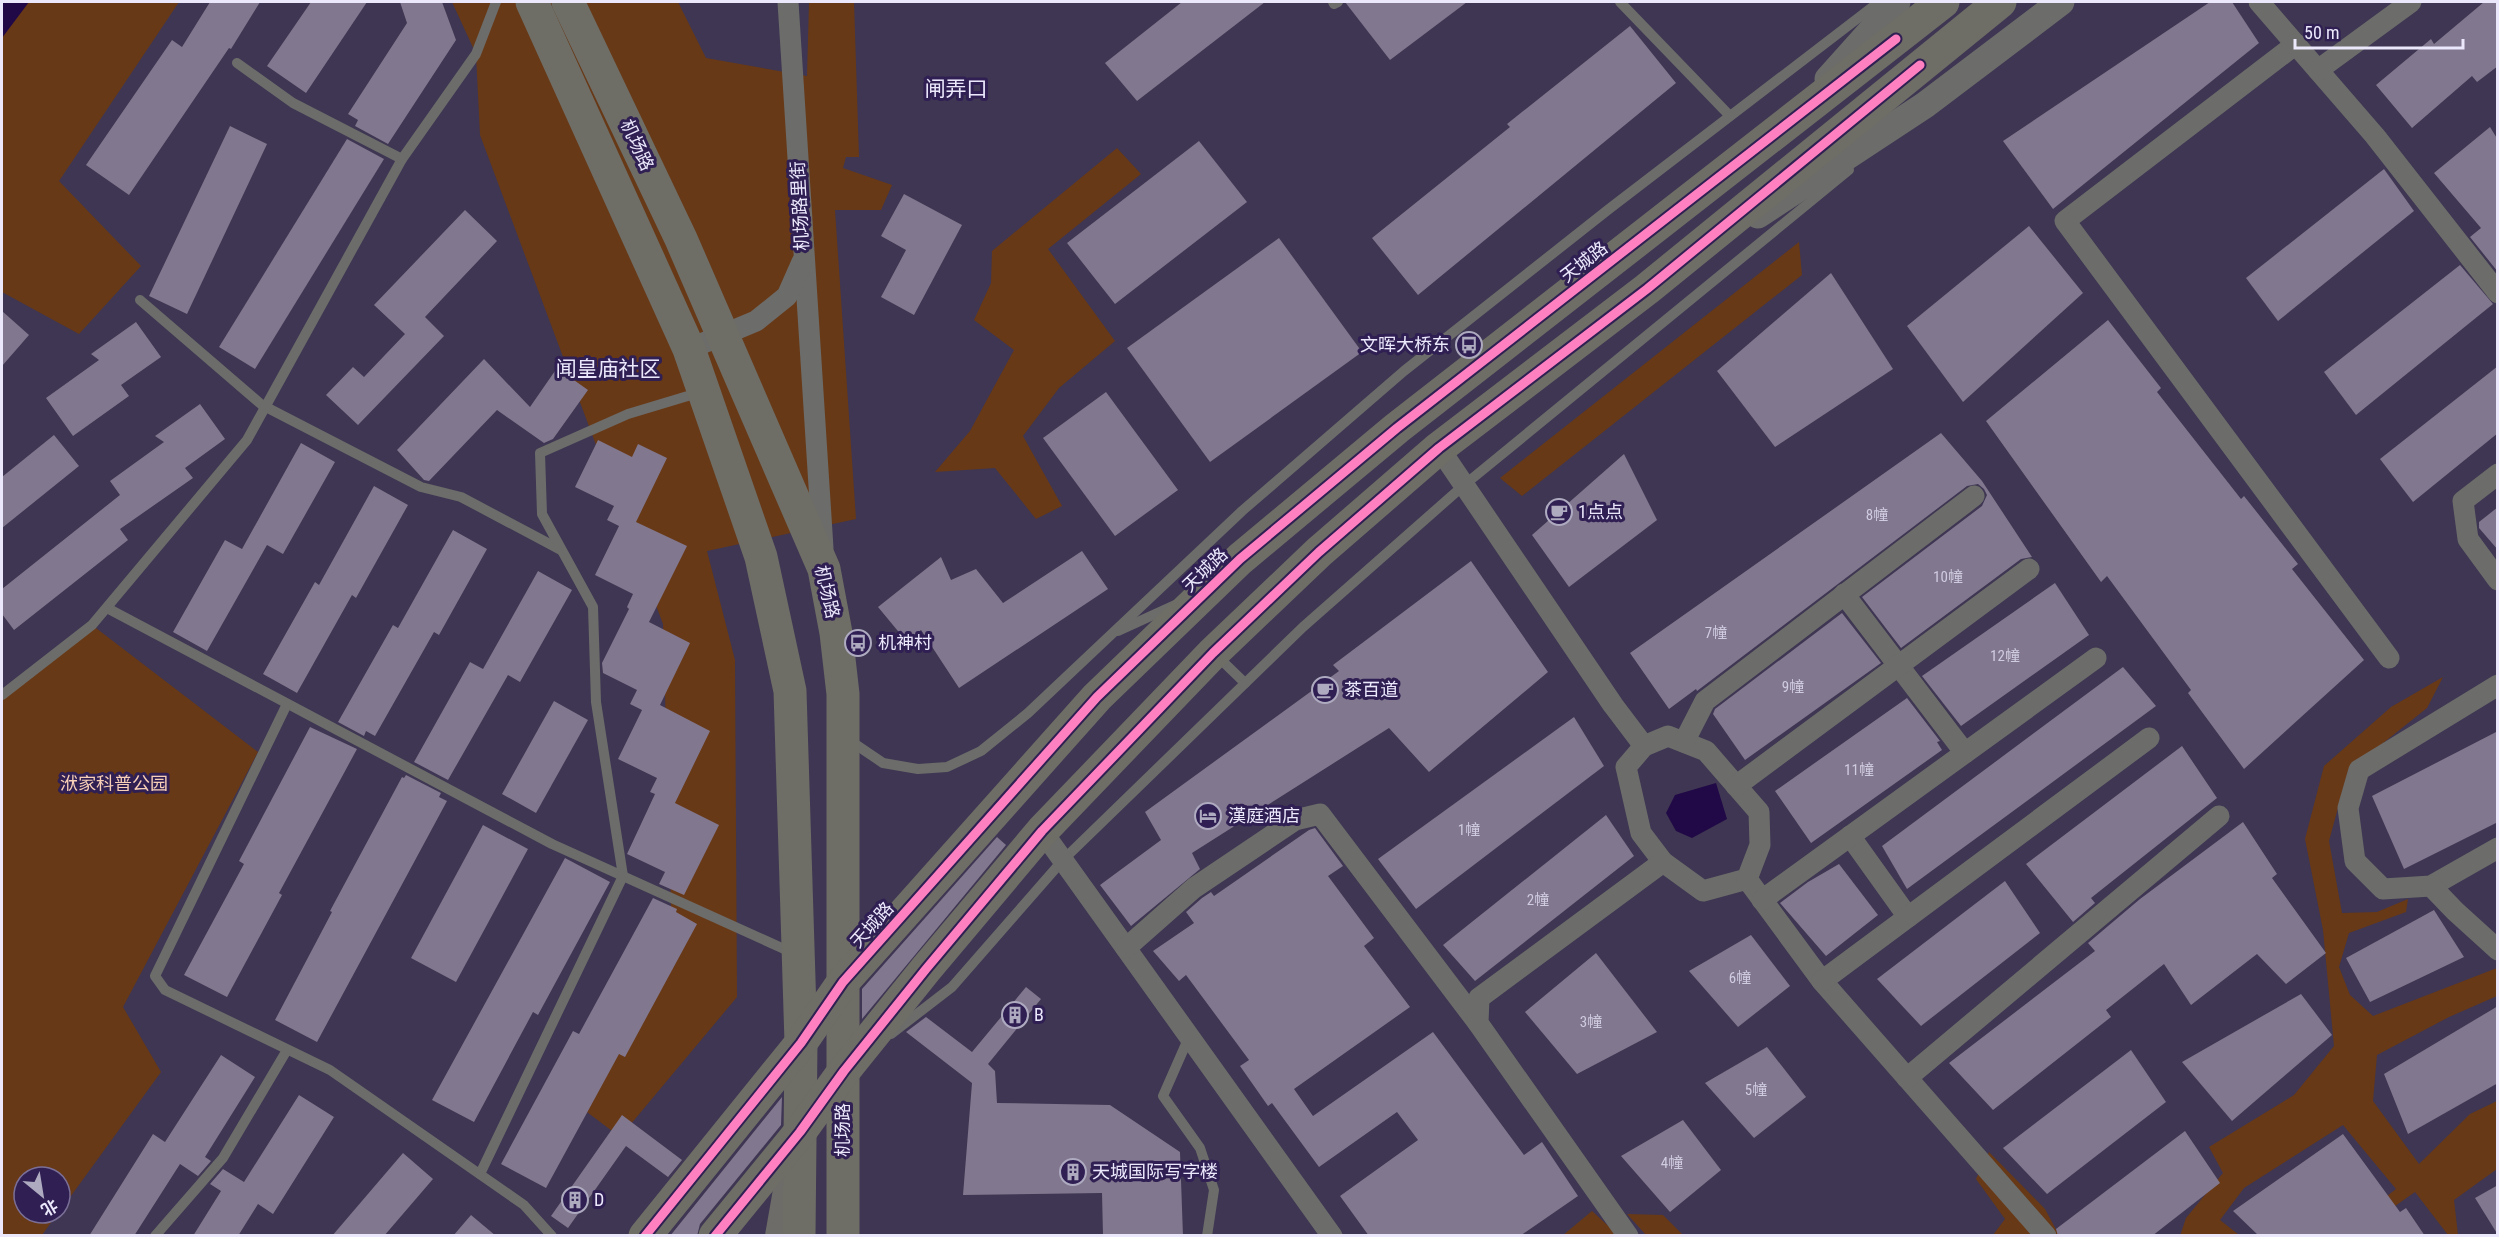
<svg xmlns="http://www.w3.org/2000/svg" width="2499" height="1237" font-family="'Roboto Condensed','Noto Sans SC',sans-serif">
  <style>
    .green { fill: #683917 }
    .water { fill: #210846 }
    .building { fill: #81778e }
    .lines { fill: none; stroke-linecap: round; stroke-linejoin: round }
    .service { stroke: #6c6c6a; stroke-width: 10 }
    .minor { stroke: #6c6c6a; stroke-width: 21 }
    .tertiary { stroke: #6c6c6a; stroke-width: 27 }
    .secondary { stroke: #6e6c69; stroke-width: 30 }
    .primary { stroke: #6e6d66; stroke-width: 33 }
    .cycleway-casing { stroke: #2f1f53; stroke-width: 13 }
    .cycleway { stroke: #ff80c0; stroke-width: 9 }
    .labels { text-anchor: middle; stroke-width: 6; stroke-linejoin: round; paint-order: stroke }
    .number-label { font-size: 15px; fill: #d0cce0 }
    .street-label { font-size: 18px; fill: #ebe8fc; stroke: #2f1f53 }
    .poi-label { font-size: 18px; fill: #ebe8fc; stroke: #2f1f53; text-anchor: start }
    .park-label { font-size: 18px; fill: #f8d0b7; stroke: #2f1f53 }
    .quarter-label { font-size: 21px; fill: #ebe8fc; stroke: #2f1f53 }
  </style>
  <rect width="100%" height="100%" fill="#3e3652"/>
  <g class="green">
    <path d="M2 2H179L59 181 141 266 79 334 2 292Z"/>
    <path d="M452 2H678L706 58 807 76 809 2H854L859 157H846L843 168 892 185 881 210H835L856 519 707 551 735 660 737 997 620 1137 579 1106 672 940 663 624 480 135 476 54Z"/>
    <path d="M1117 148 1141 174 1048 249 1115 341 1059 388 1023 436 1062 506 1036 519 995 468 935 472 970 431 1014 350 974 320 991 283 992 251Z"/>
    <path d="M1799 242 1802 275 1522 496 1500 478Z"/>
    <path d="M92 625 258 752 123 1007 161 1072 60 1211V1177H24V1213H58L42 1235 2 1236V695Z"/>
    <path d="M2443 677 2427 708 2348 771 2329 841 2342 913 2377 912 2408 899 2406 912 2349 933 2339 967 2350 995 2373 1016 2497 968V996L2449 1017 2377 1055 2373 1101 2419 1164 2470 1114 2497 1101V1169L2454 1200 2458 1235H2448L2415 1192 2354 1235H2337L2396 1189 2343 1125 2244 1188 2220 1220 2239 1235 2180 1236 2186 1218 2223 1173 2209 1147 2294 1095 2334 1046 2323 930 2305 839 2324 766 2391 707Z"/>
    <path d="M1989 1152 2045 1209 2059 1235H1993L2005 1219 1976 1179Z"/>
    <path d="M1592 1211 1618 1235 1562 1236Z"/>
    <path d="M1627 1214 1663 1215 1683 1235H1646Z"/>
  </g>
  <g class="water">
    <path d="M2 2H29L2 38Z"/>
    <path d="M1716 783 1727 819 1692 838 1676 831 1666 813 1675 795Z"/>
  </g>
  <g class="building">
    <path d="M210 2H260L231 49 229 48 129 195 86 165 172 40 182 47Z"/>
    <path d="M311 2H367L306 93 267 66Z"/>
    <path d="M400 2H442L456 40 388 144 355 126 358 120 348 114 407 23Z"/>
    <path d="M1182 2H1265L1137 101 1105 63Z"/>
    <path d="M1345 2H1467L1390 60Z"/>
    <path d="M2210 2H2232L2259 43 2053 209 2003 141Z"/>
    <path d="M2484 2H2498V66L2477 82 2472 76 2412 128 2376 85 2431 39 2434 44Z"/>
    <path d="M1630 26 1676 83 1418 295 1372 238 1510 127 1507 124Z"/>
    <path d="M230 126 267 144 187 314 149 296Z"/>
    <path d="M2490 127 2498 140V272L2470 237 2481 228 2434 173Z"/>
    <path d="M347 139 384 159 255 369 219 347Z"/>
    <path d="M1199 141 1247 202 1115 304 1067 243Z"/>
    <path d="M2384 169 2414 211 2278 321 2246 278Z"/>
    <path d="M904 194 962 225 914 315 881 297 906 250 881 236Z"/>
    <path d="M465 210 497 241 425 317 444 336 358 425 326 395 353 367 364 377 405 334 374 305Z"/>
    <path d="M2029 226 2083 293 1963 402 1907 326Z"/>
    <path d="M1279 238 1362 352 1210 462 1127 348Z"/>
    <path d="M2460 265 2493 304 2356 415 2324 372Z"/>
    <path d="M1831 273 1893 369 1775 447 1717 371Z"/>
    <path d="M2 311 29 335 2 366Z"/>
    <path d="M2108 320 2161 388 2157 392 2241 499 2244 496 2298 564 2292 569 2364 660 2244 769 2188 693 2191 690 2107 576 2101 582 1986 421Z"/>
    <path d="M136 322 161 357 121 385 129 396 73 436 46 398 99 360 91 354Z"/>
    <path d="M484 359 530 407 557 368 588 390 553 439 544 443 497 410 429 481 424 480 397 450Z"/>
    <path d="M2498 366V433L2413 502 2380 459Z"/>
    <path d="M1106 392 1178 490 1115 536 1043 438Z"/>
    <path d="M200 404 225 439 185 468 193 478 120 529 128 540 14 630 2 614V589L120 495 110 481 164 442 155 436Z"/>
    <path d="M1941 433 1982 481 2032 557 2021 559 1901 648 1862 597 1982 506 1987 495 1984 489 1978 484 1967 486 1697 691 1696 689 1669 709 1630 653Z"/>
    <path d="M54 435 79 466 2 528V477Z"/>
    <path d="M598 440 632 457 638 444 667 458 636 522 687 546 649 622 690 643 660 705 710 731 675 803 719 825 684 895 659 884 665 872 627 854 655 794 650 792 657 778 618 759 642 710 630 704 637 690 603 673 602 663 629 609 627 607 633 594 595 575 619 526 607 520 614 506 575 487Z"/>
    <path d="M301 443 335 462 283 554 267 545 207 651 173 632 225 540 242 549Z"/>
    <path d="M1624 454 1657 520 1569 587 1532 535Z"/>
    <path d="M374 486 408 505 356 598 352 595 297 693 263 674 315 582 319 585Z"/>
    <path d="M2498 507V550L2479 528V522Z"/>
    <path d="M453 530 487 549 439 635 434 632 375 736 366 731 364 736 338 722 393 625 398 628Z"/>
    <path d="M1082 551 1108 589 959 688 921 630 907 642 878 607 941 557 951 580 976 569 1003 603Z"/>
    <path d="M1471 561 1548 672 1429 772 1389 728 1192 853 1200 869 1131 926 1100 885 1161 840 1145 812 1339 671 1333 665Z"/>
    <path d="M538 571 572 590 520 682 508 675 448 780 414 762 470 662 483 669Z"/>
    <path d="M2055 583 2089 635 1961 726 1922 676Z"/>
    <path d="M1842 613 1881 663 1745 760 1713 714 1715 709Z"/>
    <path d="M2123 667 2156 706 1907 889 1882 846Z"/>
    <path d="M1907 698 1940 741 1937 742 1942 750 1811 843 1775 791Z"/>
    <path d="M554 701 588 720 536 813 502 794Z"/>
    <path d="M1574 717 1604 766 1416 909 1378 859Z"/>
    <path d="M310 727 357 749 279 893 282 895 227 997 184 975 244 864 239 861Z"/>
    <path d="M2498 731V822L2404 869 2372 796Z"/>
    <path d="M2182 746 2217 798 2091 898 2095 903 2073 922 2026 864Z"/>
    <path d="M406 775 441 793 439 797 447 801 317 1042 275 1020 332 912 330 911 402 777 404 778Z"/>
    <path d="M1606 815 1634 856 1475 981 1443 945Z"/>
    <path d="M2243 822 2277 874 2272 878 2326 953 2286 984 2257 954 2191 1005 2164 964 2106 1010 2111 1017 1993 1110 1949 1063 2095 951 2088 943 2140 899Z"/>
    <path d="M483 825 528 849 456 982 411 958Z"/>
    <path d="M1315 828 1343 866 1328 876 1374 938 1364 946 1410 1007 1294 1089 1313 1116 1433 1032 1524 1155 1542 1142 1578 1196 1520 1236H1369L1340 1196 1418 1140 1397 1112 1319 1167 1272 1103 1268 1106 1240 1066 1249 1060 1186 975 1179 981 1153 951 1194 923 1186 912 1202 898 1211 892 1214 896 1309 830Z"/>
    <path d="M997 837 1006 845 862 1019V989Z"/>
    <path d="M565 858 610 882 538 1015 533 1012 474 1122 432 1100Z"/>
    <path d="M1839 864 1878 915 1826 956 1780 903 1808 882Z"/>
    <path d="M2005 881 2040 933 1921 1026 1877 979Z"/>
    <path d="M653 898 677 909 676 912 697 924 625 1057 619 1054 546 1188 501 1164 573 1031 579 1034Z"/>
    <path d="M2434 910 2464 957 2370 1002 2346 958Z"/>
    <path d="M1751 935 1790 986 1738 1027 1689 971Z"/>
    <path d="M1596 953 1657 1032 1577 1074 1525 1012Z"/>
    <path d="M1026 987 1041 999 988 1064 995 1071 997 1103 1110 1105 1180 1152 1183 1236H1103L1102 1193 963 1195 972 1083 906 1032 926 1017 972 1052Z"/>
    <path d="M2301 994 2332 1035 2232 1121 2182 1062Z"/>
    <path d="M2498 1006V1083L2408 1134 2384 1074Z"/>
    <path d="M1767 1047 1806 1097 1754 1138 1705 1083Z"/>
    <path d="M2131 1050 2166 1102 2047 1194 2003 1148Z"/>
    <path d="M221 1055 255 1077 205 1157 211 1161 198 1176 180 1164 134 1236H89L153 1134 165 1142Z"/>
    <path d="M299 1095 334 1117 273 1214 258 1204 238 1236H193L221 1191 210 1184 223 1169 244 1182Z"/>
    <path d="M782 1097 781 1125 700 1224 697 1236H670Z"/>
    <path d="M622 1115 682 1160 668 1177 626 1146 568 1228 551 1216Z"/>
    <path d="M1683 1120 1721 1170 1670 1212 1621 1156Z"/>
    <path d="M2185 1131 2220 1183 2152 1236H2058L2056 1229Z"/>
    <path d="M2343 1134 2400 1212 2406 1208 2425 1236H2259L2233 1211Z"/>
    <path d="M403 1153 433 1179 384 1236H332Z"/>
    <path d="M2498 1185V1235L2475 1198Z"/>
    <path d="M471 1215 496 1236H453Z"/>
  </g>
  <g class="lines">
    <g class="service">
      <path d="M1333 2 1334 4 1338 2"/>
      <path d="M1620 2 1730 116"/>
      <path d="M237 63 293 103 402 159"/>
      <path d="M140 300 262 405 421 487 461 497 561 550"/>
      <path d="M107 608 552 844 793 953"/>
      <path d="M1118 631 1175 605"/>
      <path d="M1215 654 1245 683"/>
      <path d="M2 695 92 625 247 440 402 159 476 54 496 2"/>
      <path d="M287 704 155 976 165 990 330 1070 524 1205 552 1236"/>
      <path d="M849 740 883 763 918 769 947 767 981 751 1028 713 1242 511 1404 371 1609 209 1879 2"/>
      <path d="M891 1034 952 987 1063 860 1303 627 1463 486 1849 170"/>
      <path d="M1189 1037 1163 1096 1200 1148 1214 1190 1207 1236"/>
      <path d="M480 1174 623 876 596 702 593 607 542 514 540 453 628 414 701 392"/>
      <path d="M155 1236 223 1158 287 1050"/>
    </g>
    <g class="minor">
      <path d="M788 2 823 548"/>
      <path d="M2259 2 2375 136 2498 293"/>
      <path d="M2296 44 2065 221 2389 658"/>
      <path d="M2318 70 2411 2"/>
      <path d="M689 349 756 321 787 296 802 262"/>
      <path d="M1439 448 1613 705 1644 746"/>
      <path d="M2498 474 2463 501 2468 539 2498 580"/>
      <path d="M1844 594 1965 753"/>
      <path d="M2498 685 2359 770 2348 808 2355 861 2383 889 2431 886 2498 848"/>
      <path d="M1668 736 1706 751 1759 812 1760 845 1747 879 1703 891 1663 862 1641 833 1626 767 1644 746Z"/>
      <path d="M1684 742 1705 701 1974 496"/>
      <path d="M1736 786 2029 569"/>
      <path d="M1042 831 1332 1236"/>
      <path d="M1850 836 1908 917"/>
      <path d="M1747 879 1822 981 2046 1236"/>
      <path d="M2431 886 2455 911 2498 950"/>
      <path d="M1762 900 2096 658"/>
      <path d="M1126 948 1194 888 1295 820 1320 814 1478 1023"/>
      <path d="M1822 981 2149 738"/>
      <path d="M1907 1078 2219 816"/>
      <path d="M1628 1236 1478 1023 1479 998 1663 862"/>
    </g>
    <g class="tertiary">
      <path d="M1828 79 1897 2"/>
      <path d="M1758 215 1925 105 2061 2"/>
    </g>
    <path class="secondary" d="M780 1236 790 1179"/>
    <g class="primary">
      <path d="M532 2 689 349 761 557 790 691 801 1043 799 1236"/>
      <path d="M568 2 681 239 824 569 836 633 843 694V1236"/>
      <path d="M645 1236 801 1043 843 982 1097 697 1240 559 1397 428 1943 2"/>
      <path d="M715 1236 800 1132 844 1071 926 969 1042 831 1213 653 1319 552 1439 448 1647 289 2000 2"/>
    </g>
    <defs>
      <g id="cycleway">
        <path d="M645 1236 801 1043 843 982 1097 697 1240 559 1397 428 1896 39"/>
        <path d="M715 1236 800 1132 844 1071 926 969 1042 831 1213 653 1319 552 1439 448 1647 289 1920 65"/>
      </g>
    </defs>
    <use href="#cycleway" class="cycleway-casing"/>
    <use href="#cycleway" class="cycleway"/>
  </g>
  <defs>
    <symbol id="bus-ring" viewBox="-11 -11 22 22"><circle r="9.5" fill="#2f1f53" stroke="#aeaac0" stroke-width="1.5"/><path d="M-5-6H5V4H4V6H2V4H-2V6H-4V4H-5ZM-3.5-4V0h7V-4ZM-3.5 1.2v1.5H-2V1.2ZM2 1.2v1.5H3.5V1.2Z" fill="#aeaac0"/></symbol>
    <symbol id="cafe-ring" viewBox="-11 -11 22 22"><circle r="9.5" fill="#2f1f53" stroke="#aeaac0" stroke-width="1.5"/><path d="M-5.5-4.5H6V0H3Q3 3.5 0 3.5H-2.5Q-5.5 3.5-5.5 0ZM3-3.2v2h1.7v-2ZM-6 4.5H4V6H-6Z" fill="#aeaac0"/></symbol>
    <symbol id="hotel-ring" viewBox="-11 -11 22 22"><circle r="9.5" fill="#2f1f53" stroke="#aeaac0" stroke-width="1.5"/><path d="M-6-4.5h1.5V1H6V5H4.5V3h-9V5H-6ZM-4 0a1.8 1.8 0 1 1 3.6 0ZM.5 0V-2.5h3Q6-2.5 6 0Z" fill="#aeaac0"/></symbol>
    <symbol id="building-ring" viewBox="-11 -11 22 22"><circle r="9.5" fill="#2f1f53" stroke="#aeaac0" stroke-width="1.5"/><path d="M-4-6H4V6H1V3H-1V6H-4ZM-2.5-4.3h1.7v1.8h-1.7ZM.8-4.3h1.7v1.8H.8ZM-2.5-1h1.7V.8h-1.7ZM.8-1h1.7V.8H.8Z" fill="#aeaac0"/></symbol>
  </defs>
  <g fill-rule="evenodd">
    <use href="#bus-ring" x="1454" y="330" width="30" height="30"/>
    <use href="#cafe-ring" x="1544" y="497" width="30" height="30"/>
    <use href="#bus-ring" x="843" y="628" width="30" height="30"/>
    <use href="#cafe-ring" x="1310" y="675" width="30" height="30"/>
    <use href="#hotel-ring" x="1193" y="801" width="30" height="30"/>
    <use href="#building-ring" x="1000" y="1000" width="30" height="30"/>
    <use href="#building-ring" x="1058" y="1157" width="30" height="30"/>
    <use href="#building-ring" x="560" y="1185" width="30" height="30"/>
  </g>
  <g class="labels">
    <g class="number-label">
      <text x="1877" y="520">8幢</text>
      <text x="1948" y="582">10幢</text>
      <text x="1716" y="638">7幢</text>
      <text x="2005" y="661">12幢</text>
      <text x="1793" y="692">9幢</text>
      <text x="1859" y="775">11幢</text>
      <text x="1469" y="835">1幢</text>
      <text x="1538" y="905">2幢</text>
      <text x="1740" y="983">6幢</text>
      <text x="1591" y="1027">3幢</text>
      <text x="1756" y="1095">5幢</text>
      <text x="1672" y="1168">4幢</text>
    </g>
    <g class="street-label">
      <text transform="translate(637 145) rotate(65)" y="6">机场路</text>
      <text transform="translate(800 206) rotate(-93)" y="6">机场路里街</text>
      <text transform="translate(1584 262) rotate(-38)" y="6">天城路</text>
      <text transform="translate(1205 570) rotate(-44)" y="6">天城路</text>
      <text transform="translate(827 592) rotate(77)" y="6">机场路</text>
      <text transform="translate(872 925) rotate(-48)" y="6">天城路</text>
      <text transform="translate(843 1130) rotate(-90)" y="6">机场路</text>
    </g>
    <g class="poi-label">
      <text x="1450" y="351" text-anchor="end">文晖大桥东</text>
      <text x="1578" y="518">1点点</text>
      <text x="878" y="649">机神村</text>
      <text x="1344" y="696">茶百道</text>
      <text x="1228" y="822">漢庭酒店</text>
      <text x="1034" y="1021">B</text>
      <text x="1092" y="1178">天城国际写字楼</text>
      <text x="594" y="1206">D</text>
    </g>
    <g class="park-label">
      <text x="114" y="790">洑家科普公园</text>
    </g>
    <g class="quarter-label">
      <text x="956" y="96">闸弄口</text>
      <text x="608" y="376">闻皇庙社区</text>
    </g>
  </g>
  <rect width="2499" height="1237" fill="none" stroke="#ebe8fc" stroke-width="6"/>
  <g transform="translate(42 1195) rotate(150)"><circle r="28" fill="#2f1f53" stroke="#7a6f97" stroke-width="1.5"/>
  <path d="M0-4.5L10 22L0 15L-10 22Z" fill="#aeaac0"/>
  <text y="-9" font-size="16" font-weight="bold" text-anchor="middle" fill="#ebe8fc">北</text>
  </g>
  <path d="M2295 39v9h168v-9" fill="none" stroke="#ebe8fc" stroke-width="3"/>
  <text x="2304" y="39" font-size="18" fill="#ebe8fc" stroke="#2f1f53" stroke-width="4.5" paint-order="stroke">50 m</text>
</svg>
